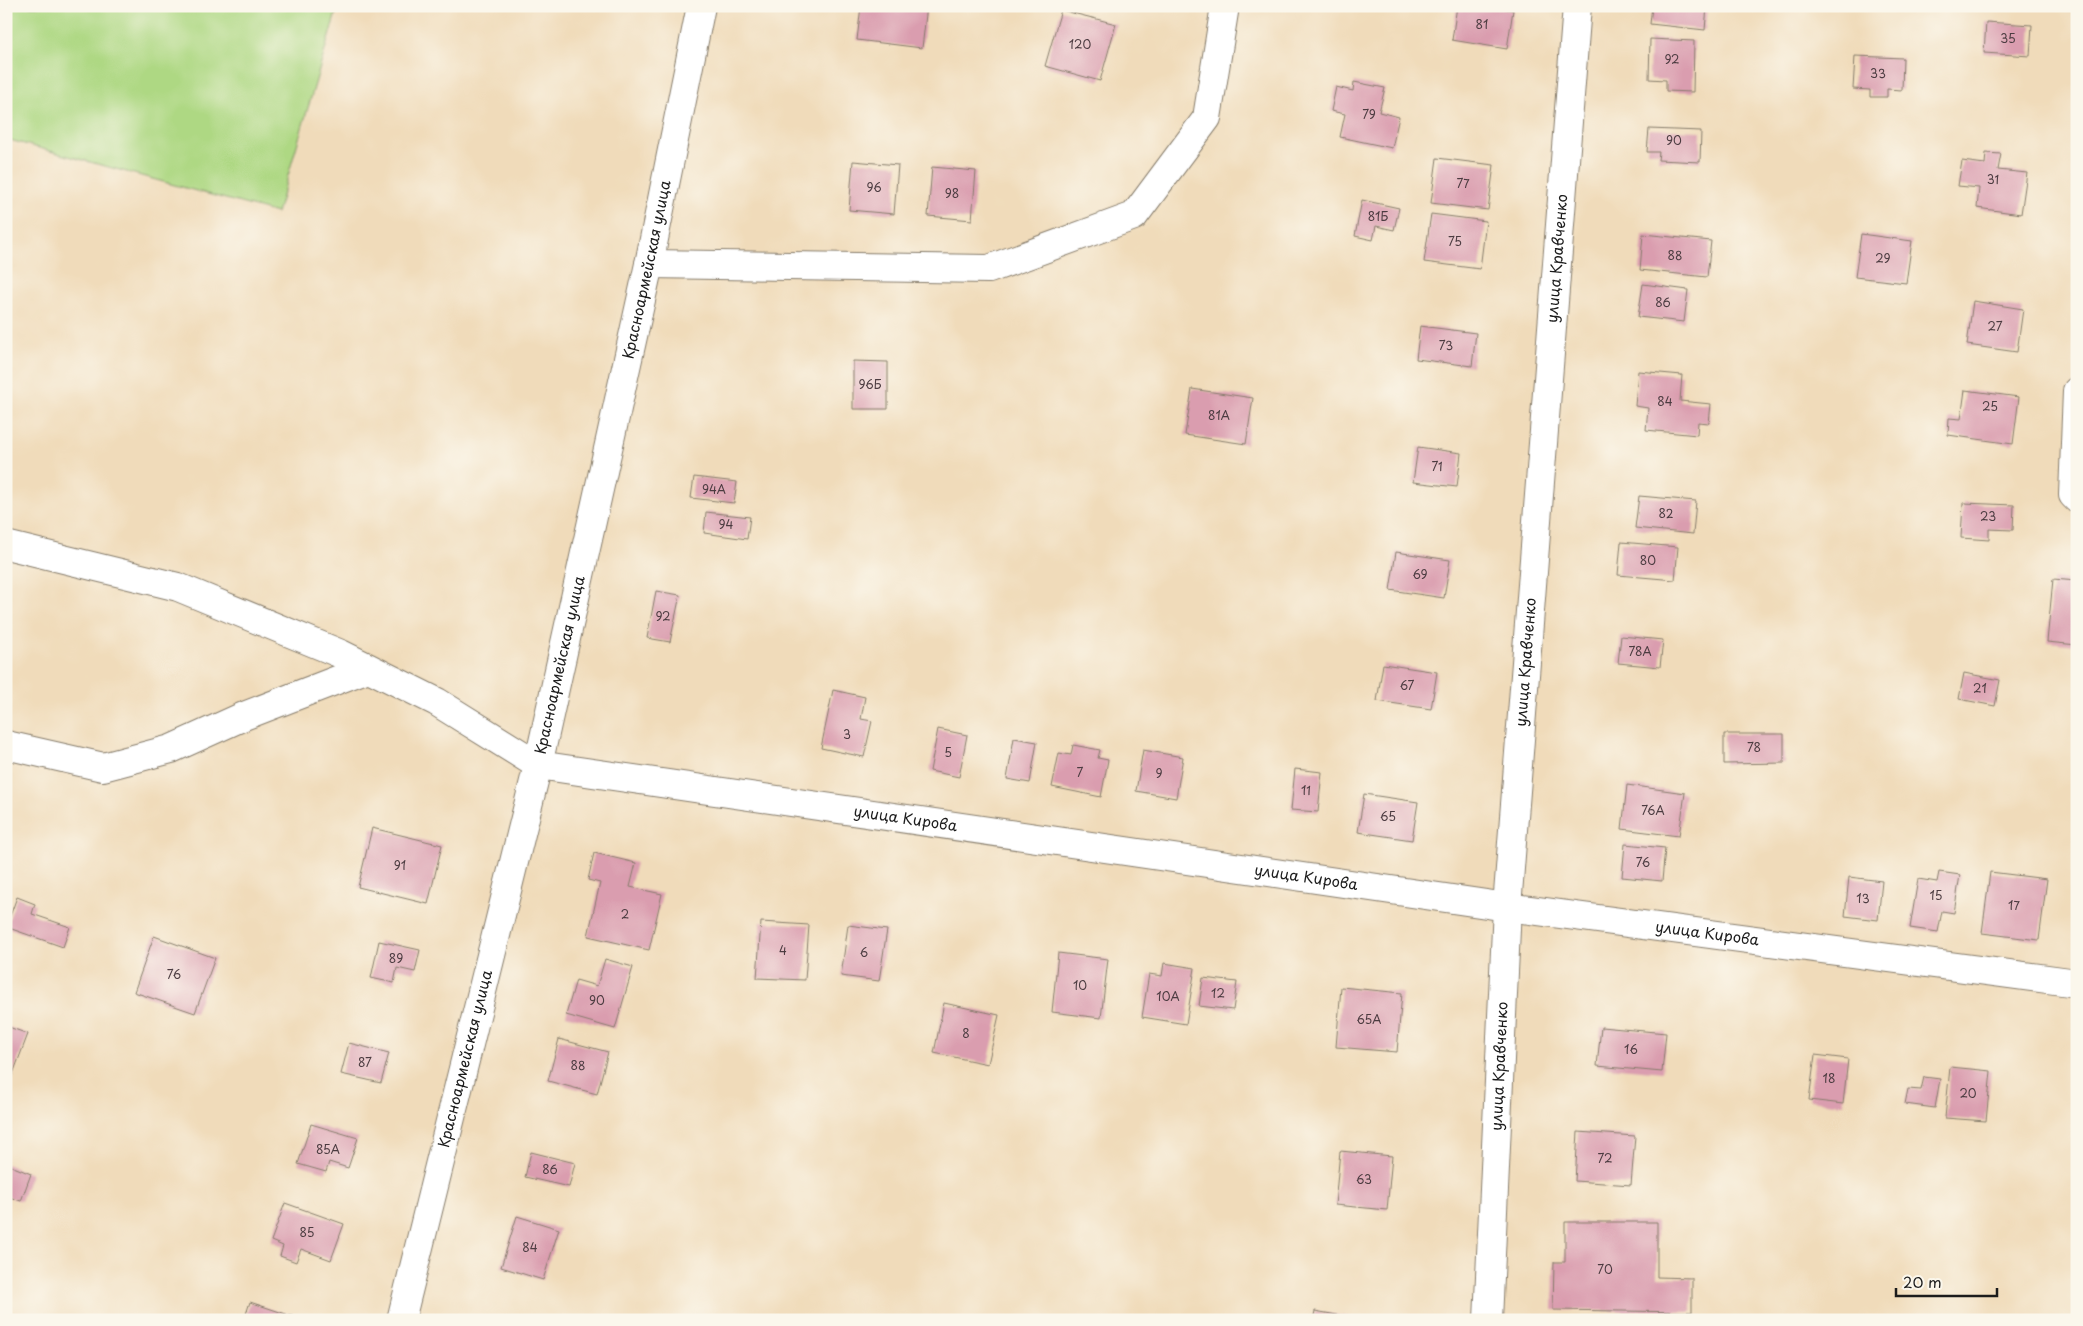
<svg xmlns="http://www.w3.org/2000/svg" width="2083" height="1326" font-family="'Playpen Sans',sans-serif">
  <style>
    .green { fill: #aed883; stroke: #657a50 }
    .building { fill: #da9daf }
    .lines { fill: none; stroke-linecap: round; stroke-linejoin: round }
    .minor-casing { stroke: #867c6b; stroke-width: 30 }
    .minor { stroke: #fff; stroke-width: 28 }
    .labels { text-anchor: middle; stroke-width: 4; stroke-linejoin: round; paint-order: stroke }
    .number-label { font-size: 12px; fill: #4c3c41 }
    .street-label { font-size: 15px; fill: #1c1c1c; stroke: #fbf7ec }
  </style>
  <rect width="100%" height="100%" fill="#fbf7ec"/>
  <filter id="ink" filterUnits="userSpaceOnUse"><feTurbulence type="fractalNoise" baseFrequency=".02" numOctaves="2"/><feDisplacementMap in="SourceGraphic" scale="10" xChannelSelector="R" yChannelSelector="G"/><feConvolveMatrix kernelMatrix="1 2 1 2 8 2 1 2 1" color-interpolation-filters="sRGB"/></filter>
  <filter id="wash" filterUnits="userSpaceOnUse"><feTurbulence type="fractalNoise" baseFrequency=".0096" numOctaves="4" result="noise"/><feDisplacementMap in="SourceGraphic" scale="20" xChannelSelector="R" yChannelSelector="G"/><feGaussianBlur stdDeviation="1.12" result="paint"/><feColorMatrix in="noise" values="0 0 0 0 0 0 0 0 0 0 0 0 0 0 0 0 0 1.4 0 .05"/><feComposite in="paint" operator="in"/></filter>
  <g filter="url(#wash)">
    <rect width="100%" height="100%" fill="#f0dbba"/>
    <path class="green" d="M6 6H338L277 213 6 139Z"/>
    <g id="blocks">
      <g class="building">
        <path d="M861 6H927L922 48 857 40Z"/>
        <path d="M1457 6H1488L1513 10 1507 49 1452 40Z"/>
        <path d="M1652 6H1707L1705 30 1650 24Z"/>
        <path d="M1061 10 1116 24 1100 81 1045 66Z"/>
        <path d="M1986 22 2032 25 2030 56 1984 53Z"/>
        <path d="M1650 39 1694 41 1693 92 1666 91V80L1649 79Z"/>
        <path d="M1855 56 1903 58 1902 90 1887 89V97H1870V90L1853 89Z"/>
        <path d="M1354 82 1385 88 1379 112 1399 117 1392 148 1340 137 1345 114 1331 111 1336 87 1353 91Z"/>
        <path d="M1649 129 1701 131 1700 162 1658 160 1659 152H1647Z"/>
        <path d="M1986 153 2001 154 1998 170 2027 173 2021 214 1977 208 1979 188 1958 186 1962 161 1985 164Z"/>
        <path d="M1437 158 1494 165 1488 210 1431 203Z"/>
        <path d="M853 161 898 165 894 214 849 210Z"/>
        <path d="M932 167 976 171 972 220 928 216Z"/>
        <path d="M1362 200 1399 208 1394 230 1376 226 1373 240 1355 236Z"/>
        <path d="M1431 214 1486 221 1480 269 1424 262Z"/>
        <path d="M1643 234 1711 241 1707 277 1640 270Z"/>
        <path d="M1861 234 1912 241 1906 283 1855 277Z"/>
        <path d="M1643 284 1688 290 1684 322 1638 317Z"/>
        <path d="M1973 301 2023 309 2017 352 1967 345Z"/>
        <path d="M1420 326 1476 333 1472 366 1416 359Z"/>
        <path d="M853 361 888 362V409H853Z"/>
        <path d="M1638 371 1682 375 1680 401 1711 404 1709 423 1698 422 1697 435 1646 430 1648 408 1635 406Z"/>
        <path d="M1192 389 1253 398 1246 444 1185 435Z"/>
        <path d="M1965 390 2019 397 2013 444 1948 435 1949 418 1961 419Z"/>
        <path d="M1418 447 1461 453 1457 487 1413 482Z"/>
        <path d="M694 477 737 482 734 503 691 498Z"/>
        <path d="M1639 496 1696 501 1693 534 1635 528Z"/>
        <path d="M1963 503 2014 505 2013 530 1989 529V540L1961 538Z"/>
        <path d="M706 512 750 517 747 539 704 533Z"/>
        <path d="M1621 542 1678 547 1675 580 1618 575Z"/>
        <path d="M1396 552 1450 560 1444 598 1390 590Z"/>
        <path d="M2053 579 2077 581V645L2047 642Z"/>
        <path d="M656 591 680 595 670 642 647 638Z"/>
        <path d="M1621 636 1663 640 1660 667 1618 663Z"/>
        <path d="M1383 664 1437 672 1431 709 1377 701Z"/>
        <path d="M1964 673 2000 680 1995 706 1959 699Z"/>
        <path d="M833 690 865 697 861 719 872 721 864 757 821 748Z"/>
        <path d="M938 729 967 735 959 777 930 771Z"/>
        <path d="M1724 734H1784V763L1724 764Z"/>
        <path d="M1014 738 1037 742 1030 783 1007 779Z"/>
        <path d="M1073 745 1100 750 1098 758 1108 760 1101 797 1052 787 1059 753 1071 755Z"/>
        <path d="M1143 750 1183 757 1176 798 1136 791Z"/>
        <path d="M1295 769 1322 772 1318 812 1291 810Z"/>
        <path d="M1627 785 1685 793 1679 836 1622 829Z"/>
        <path d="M1364 794 1418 802 1412 840 1358 832Z"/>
        <path d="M372 828 442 845 428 904 358 887Z"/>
        <path d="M1625 844 1665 848 1662 881 1622 877Z"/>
        <path d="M594 853 636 863 630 887 662 894 649 950 588 936 600 883 588 880Z"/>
        <path d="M1939 872 1960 875 1954 913 1942 911 1938 932 1910 928 1918 879 1937 882Z"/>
        <path d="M1990 872 2047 879 2039 940 1982 933Z"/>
        <path d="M1849 877 1882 881 1878 920 1845 916Z"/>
        <path d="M17 897 35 904 32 914 70 927 63 947 6 927Z"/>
        <path d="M761 922 809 925 805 980 757 978Z"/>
        <path d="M848 925 887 930 879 981 841 976Z"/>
        <path d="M154 936 215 958 195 1013 134 992Z"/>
        <path d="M379 941 420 950 415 972 397 968 394 983 371 978Z"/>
        <path d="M1058 953 1108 959 1101 1018 1052 1012Z"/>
        <path d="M605 959 633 967 615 1029 566 1015 576 980 597 986Z"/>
        <path d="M1164 963 1195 968 1186 1024 1142 1017 1149 974 1162 976Z"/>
        <path d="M1203 978 1237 982 1233 1010 1199 1006Z"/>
        <path d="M1341 987 1402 993 1397 1052 1336 1047Z"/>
        <path d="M944 1003 999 1015 988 1064 934 1053Z"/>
        <path d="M6 1026 28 1034 11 1079 6 1078Z"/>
        <path d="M1601 1027 1666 1033 1662 1072 1597 1066Z"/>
        <path d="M559 1039 608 1052 597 1094 548 1081Z"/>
        <path d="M349 1043 389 1053 381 1083 341 1074Z"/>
        <path d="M1815 1055 1848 1059 1843 1104 1809 1100Z"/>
        <path d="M1950 1067 1991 1071 1986 1121 1945 1118Z"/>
        <path d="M1924 1077 1940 1079 1935 1108 1905 1104 1908 1089 1921 1090Z"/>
        <path d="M311 1124 358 1138 348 1168 329 1162 326 1172 298 1164Z"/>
        <path d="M1578 1132 1635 1136 1631 1185 1575 1181Z"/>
        <path d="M1340 1151 1392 1156 1387 1210 1335 1205Z"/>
        <path d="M531 1152 575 1163 569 1187 525 1177Z"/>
        <path d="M6 1164 31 1174 21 1201 6 1196Z"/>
        <path d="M285 1203 344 1224 331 1260 301 1249 296 1262 280 1256 283 1246 271 1241Z"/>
        <path d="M517 1216 559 1229 543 1280 501 1267Z"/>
        <path d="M1565 1222H1657V1277L1692 1278V1312L1553 1310 1554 1262H1565Z"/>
        <path d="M250 1302 301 1319V1320H244Z"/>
        <path d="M1315 1311 1359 1319V1320H1313Z"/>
      </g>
    </g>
  </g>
  <g filter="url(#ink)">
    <use href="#blocks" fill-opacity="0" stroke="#867c6b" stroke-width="1"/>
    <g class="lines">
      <defs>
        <g id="minor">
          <path d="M649 264 989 269 1134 216 1207 118 1225 6"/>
          <path d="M2077 391 2073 495 2077 499"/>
          <path id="s1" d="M6 545 178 587 341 654 437 702 538 765 1507 907 2077 983"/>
          <path d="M6 745 103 767 171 749 244 716 368 668"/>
          <path id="s2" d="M401 1320 538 765 649 264 701 6"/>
          <path id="s3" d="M1488 1320 1507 907 1577 6"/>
        </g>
      </defs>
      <use href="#minor" class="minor-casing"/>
      <use href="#minor" class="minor"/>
    </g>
  </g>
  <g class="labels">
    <g class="number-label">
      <text x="1482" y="29">81</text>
      <text x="2008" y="43">35</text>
      <text x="1080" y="49">120</text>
      <text x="1672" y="64">92</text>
      <text x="1878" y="78">33</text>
      <text x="1369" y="119">79</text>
      <text x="1674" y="145">90</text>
      <text x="1993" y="184">31</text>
      <text x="1463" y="188">77</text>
      <text x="874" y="192">96</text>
      <text x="952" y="198">98</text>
      <text x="1378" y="221">81Б</text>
      <text x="1455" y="246">75</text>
      <text x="1675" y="260">88</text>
      <text x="1883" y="263">29</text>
      <text x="1663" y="307">86</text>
      <text x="1995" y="331">27</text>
      <text x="1446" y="350">73</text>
      <text x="870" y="389">96Б</text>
      <text x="1665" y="406">84</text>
      <text x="1990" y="411">25</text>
      <text x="1219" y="420">81А</text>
      <text x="1437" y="471">71</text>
      <text x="714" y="494">94А</text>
      <text x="1666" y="518">82</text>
      <text x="1988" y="521">23</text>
      <text x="726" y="529">94</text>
      <text x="1648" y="565">80</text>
      <text x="1420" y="579">69</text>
      <text x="663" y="621">92</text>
      <text x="1640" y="656">78А</text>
      <text x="1407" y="690">67</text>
      <text x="1980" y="693">21</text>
      <text x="847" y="739">3</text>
      <text x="1754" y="752">78</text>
      <text x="948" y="757">5</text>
      <text x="1080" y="777">7</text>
      <text x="1159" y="778">9</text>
      <text x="1306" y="795">11</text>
      <text x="1653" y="815">76А</text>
      <text x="1388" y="821">65</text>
      <text x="1643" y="867">76</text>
      <text x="400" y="870">91</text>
      <text x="1936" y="900">15</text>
      <text x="1863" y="903">13</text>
      <text x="2014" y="910">17</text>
      <text x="625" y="919">2</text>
      <text x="783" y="955">4</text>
      <text x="864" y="957">6</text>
      <text x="396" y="963">89</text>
      <text x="174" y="979">76</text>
      <text x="1080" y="990">10</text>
      <text x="1218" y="998">12</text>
      <text x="1168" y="1001">10А</text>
      <text x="597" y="1005">90</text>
      <text x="1369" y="1024">65А</text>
      <text x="966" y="1038">8</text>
      <text x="1631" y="1054">16</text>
      <text x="365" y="1067">87</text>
      <text x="578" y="1070">88</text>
      <text x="1829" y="1083">18</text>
      <text x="1968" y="1098">20</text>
      <text x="328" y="1154">85А</text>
      <text x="1605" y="1163">72</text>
      <text x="550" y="1174">86</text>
      <text x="1364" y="1184">63</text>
      <text x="307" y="1237">85</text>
      <text x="530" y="1252">84</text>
      <text x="1605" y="1274">70</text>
    </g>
    <g class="street-label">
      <text dy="5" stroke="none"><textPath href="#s3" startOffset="1064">улица Кравченко</textPath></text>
      <text dy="5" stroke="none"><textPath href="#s2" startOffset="1079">Красноармейская улица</textPath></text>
      <text dy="5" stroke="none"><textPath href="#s3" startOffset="659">улица Кравченко</textPath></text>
      <text dy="5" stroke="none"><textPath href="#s2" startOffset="674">Красноармейская улица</textPath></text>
      <text dy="5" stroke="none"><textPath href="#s1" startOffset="951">улица Кирова</textPath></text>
      <text dy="5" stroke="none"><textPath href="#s1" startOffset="1356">улица Кирова</textPath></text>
      <text dy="5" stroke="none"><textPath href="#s1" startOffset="1761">улица Кирова</textPath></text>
      <text dy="5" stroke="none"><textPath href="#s2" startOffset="269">Красноармейская улица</textPath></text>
      <text dy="5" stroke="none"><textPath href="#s3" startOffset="254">улица Кравченко</textPath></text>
    </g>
  </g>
  <rect width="2083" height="1326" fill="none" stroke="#fbf7ec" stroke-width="25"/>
  <path d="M1896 1288v8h101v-8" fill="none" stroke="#1c1c1c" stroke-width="2.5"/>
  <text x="1903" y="1288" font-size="15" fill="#1c1c1c" stroke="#fbf7ec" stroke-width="4" paint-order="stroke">20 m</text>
</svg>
